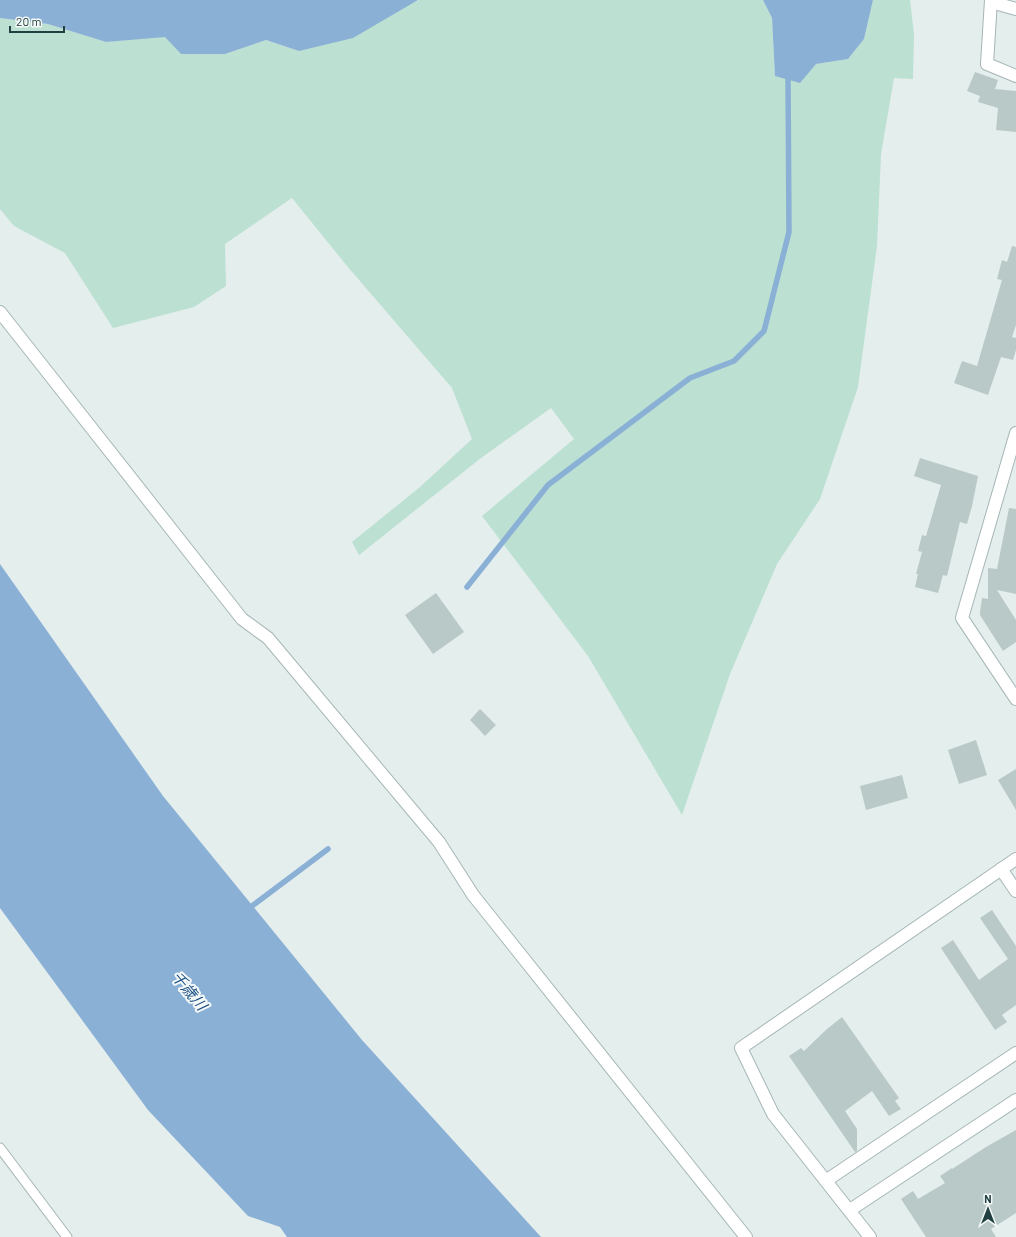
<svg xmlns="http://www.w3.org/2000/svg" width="1016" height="1237" font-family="Barlow,'Noto Sans JP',sans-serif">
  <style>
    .green { fill: #bce0d2 }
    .water { fill: #8ab0d6 }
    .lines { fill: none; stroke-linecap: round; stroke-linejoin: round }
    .stream { stroke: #8ab0d6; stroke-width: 5.5 }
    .building { fill: #b9c9c8 }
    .service-casing { stroke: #a6b6b6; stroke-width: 11 }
    .minor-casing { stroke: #a6b6b6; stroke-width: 14 }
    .service { stroke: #fff; stroke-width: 9 }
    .minor { stroke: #fff; stroke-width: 12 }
    .labels { text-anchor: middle; stroke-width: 4; stroke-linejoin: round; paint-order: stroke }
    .water-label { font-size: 15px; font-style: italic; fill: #184c81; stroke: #f5faf9 }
  </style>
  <rect width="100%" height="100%" fill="#e4eeed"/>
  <path class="green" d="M419 0H763L772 18 775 76 816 64 848 59 864 39 873 0H910L914 34 913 79 894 78 881 154 877 246 858 387 820 499 777 564 730 674 682 815 588 656 482 516 574 439 551 408 481 458 359 555 352 542 420 487 472 439 452 388 347 266 292 198 225 244 226 286 194 307 113 328 65 253 14 226 0 209V18L48 24 106 42 165 36 181 54H225L266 40 299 51Z"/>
  <g class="water">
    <path d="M0 0H418L353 38 299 51 266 40 225 54H181L165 37 106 42 48 24 0 18Z"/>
    <path d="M763 0H873L864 39 848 59 816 64 800 83 775 76 772 18Z"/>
    <path d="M0 564 163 796 362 1040 541 1237H287L280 1227 248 1216 148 1110 0 908Z"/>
  </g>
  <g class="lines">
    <g class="stream">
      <path d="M467 587 548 485 690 378 734 361 764 331 789 232 788 74"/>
      <path d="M248 909 328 849"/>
    </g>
  </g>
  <g class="building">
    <path d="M975 72 998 80 995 89 1016 91V132L996 130 998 108 978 102 980 96 967 91Z"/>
    <path d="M1012 246 1016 247V325L1012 337 1016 338V350L1013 360 1001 357 988 395 954 383 962 361 977 366 1002 280 997 279 1002 260 1007 262Z"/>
    <path d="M920 458 978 476 972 506 967 524 960 522 947 576 943 575 938 593 915 587 918 574H916L922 552 918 551 922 535 926 536 941 485 914 476Z"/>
    <path d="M1009 508 1016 509V594L997 590 1016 620V642L1003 651 980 615V612L982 598 988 599V568L997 569Z"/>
    <path d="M436 593 464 632 433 654 405 615Z"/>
    <path d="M480 709 496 725 485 736 470 720Z"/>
    <path d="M976 740 987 775 959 784 948 750Z"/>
    <path d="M1016 769V810L998 780Z"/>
    <path d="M902 775 908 798 866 810 860 786Z"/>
    <path d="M992 910 1016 946V1005L1002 1015 1007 1022 995 1030 941 948 953 940 979 980 1008 959 980 918Z"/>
    <path d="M842 1017 899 1098 895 1101 901 1109 889 1116 872 1091 845 1111 857 1129V1151L855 1152 789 1056 801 1048 804 1051 827 1029Z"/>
    <path d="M1016 1130V1213L991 1229 996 1237H926L901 1199 913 1191 918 1199 945 1183 940 1176 952 1168V1169L986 1147Z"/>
  </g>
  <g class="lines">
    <defs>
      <path id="service" d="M0 1148 67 1237"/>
      <g id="minor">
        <path d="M991 0 987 64 1016 76"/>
        <path d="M991 2 1016 9"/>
        <path d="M0 312 242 619 268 638 439 842 473 895 746 1237"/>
        <path d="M1016 433 962 618 1016 699"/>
        <path d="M1001 869 1016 891"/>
        <path d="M827 1180 1016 1053"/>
        <path d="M850 1210 1016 1100"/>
        <path d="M870 1237 773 1114 741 1048 1016 859"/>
      </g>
    </defs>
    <use href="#service" class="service-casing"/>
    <use href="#minor" class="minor-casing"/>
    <use href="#service" class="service"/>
    <use href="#minor" class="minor"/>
  </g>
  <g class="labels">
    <g class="water-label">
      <text transform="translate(189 991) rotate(50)" y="5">千歳川</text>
    </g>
  </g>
  <g transform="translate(988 1209)" stroke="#f5faf9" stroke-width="3" paint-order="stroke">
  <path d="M0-3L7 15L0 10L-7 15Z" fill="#223f41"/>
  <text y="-6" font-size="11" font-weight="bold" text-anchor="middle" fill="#223f41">N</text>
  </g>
  <path d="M10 26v6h54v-6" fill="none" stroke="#223f41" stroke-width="2"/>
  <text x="16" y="26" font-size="12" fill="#223f41" stroke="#f5faf9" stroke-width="3" paint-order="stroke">20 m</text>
</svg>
